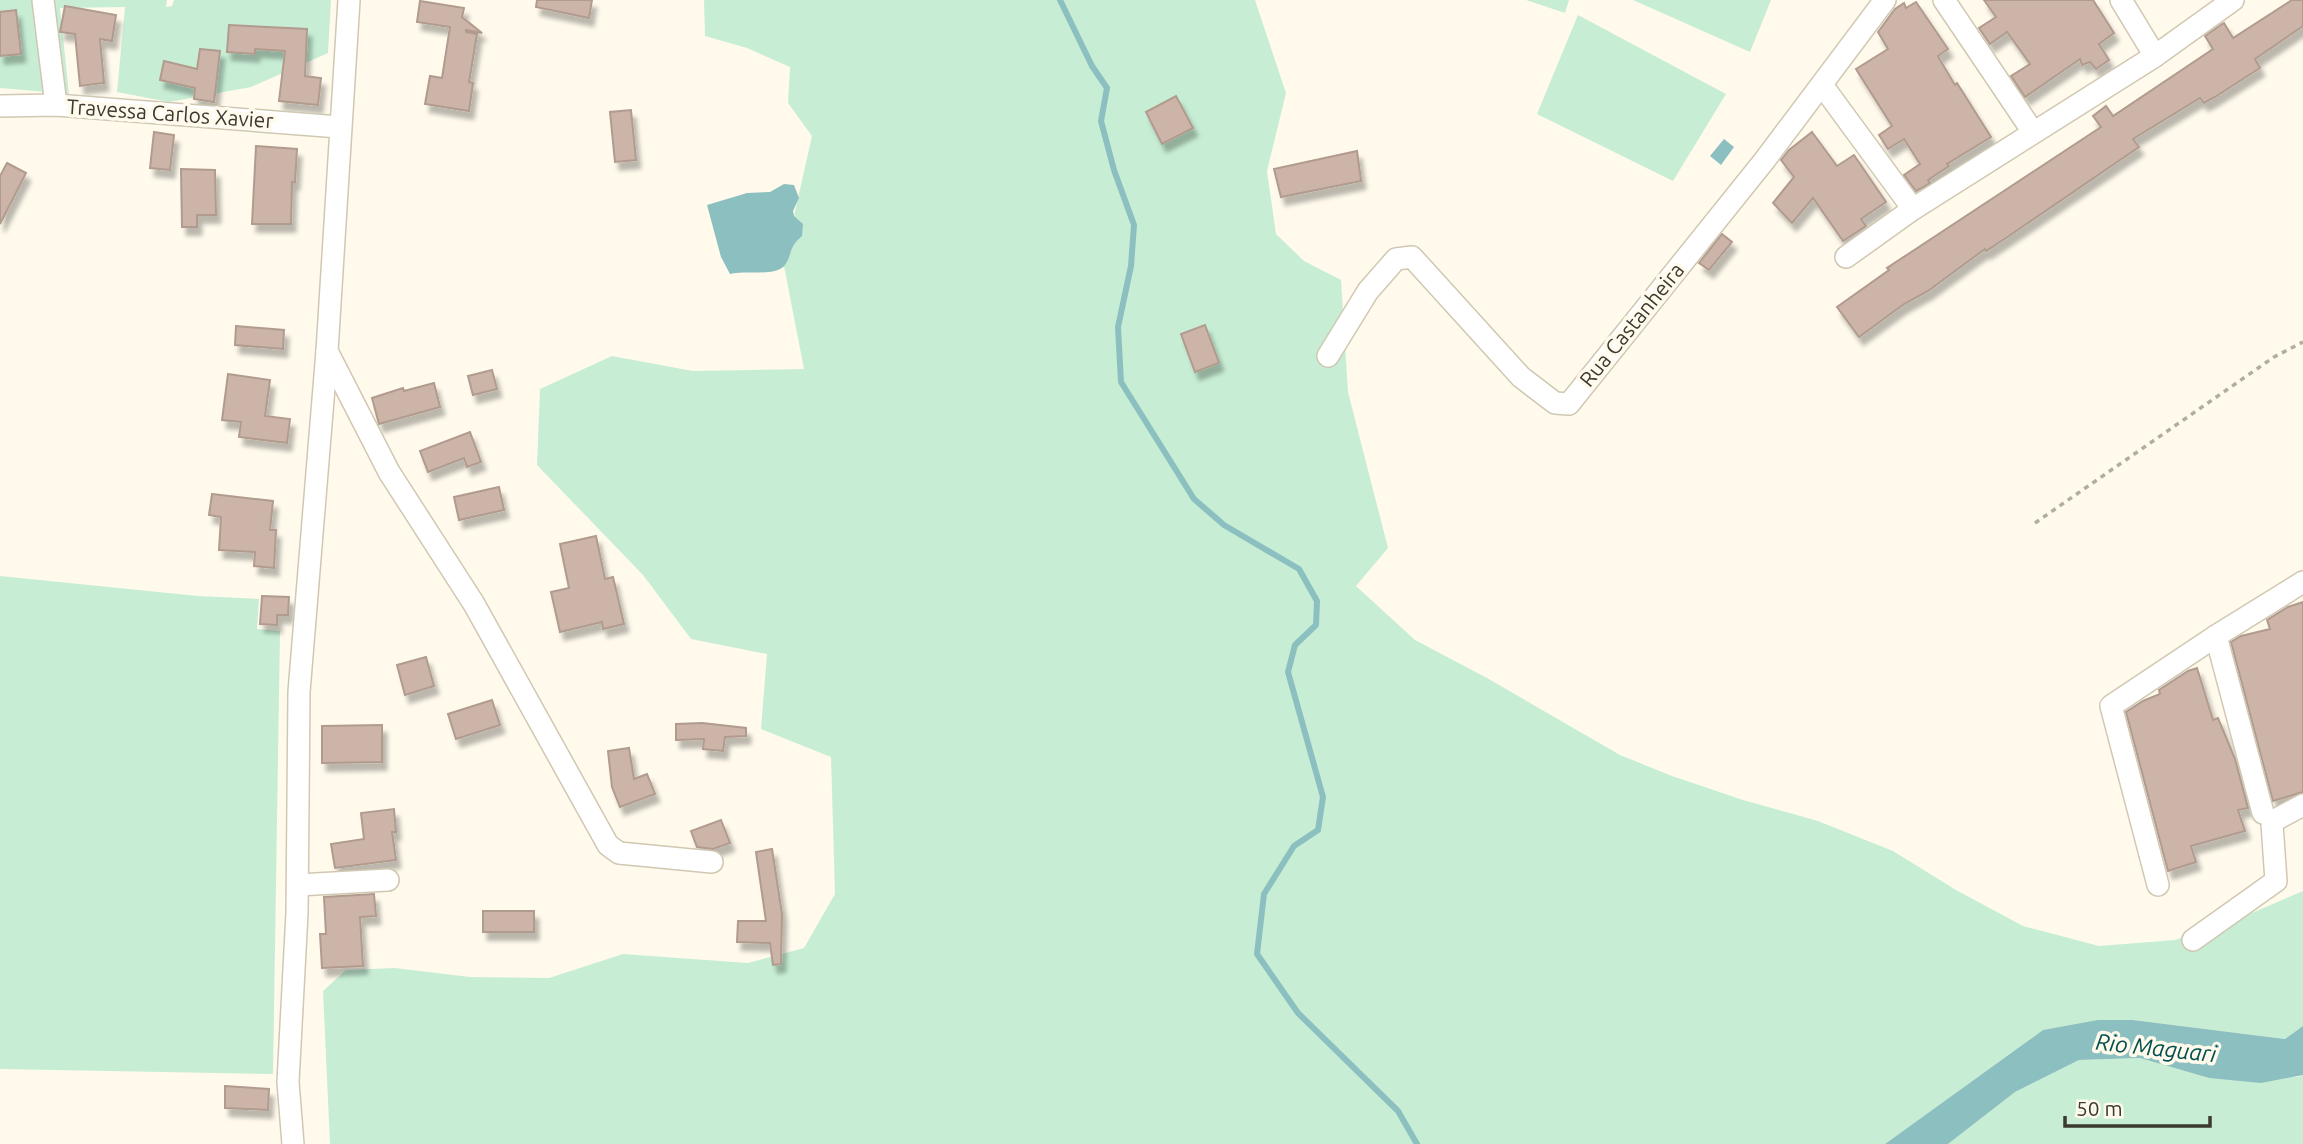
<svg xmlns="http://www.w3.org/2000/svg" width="2303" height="1144" font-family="Ubuntu,sans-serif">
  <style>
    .green { fill: #c7eed5 }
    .water { fill: #8cbfbf }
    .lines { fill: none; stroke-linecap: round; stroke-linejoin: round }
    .stream { stroke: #8cbfbf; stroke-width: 6 }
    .building { fill: #ccb5a8; stroke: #b19b8e; stroke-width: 2; filter: url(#shadow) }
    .street-casing { stroke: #d0c8b2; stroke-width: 24 }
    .path { stroke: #b1ada1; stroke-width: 3.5; stroke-dasharray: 5 5; stroke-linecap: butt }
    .street { stroke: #fff; stroke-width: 21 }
    .labels { text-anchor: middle; stroke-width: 7; stroke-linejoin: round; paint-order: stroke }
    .street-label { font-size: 21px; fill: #3c3930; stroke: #fffaec }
    .water-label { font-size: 23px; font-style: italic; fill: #005051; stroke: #fffaec }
  </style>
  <defs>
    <filter id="shadow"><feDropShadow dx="4.5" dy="8" stdDeviation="2" flood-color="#0004"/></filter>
  </defs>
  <rect width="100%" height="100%" fill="#fffaec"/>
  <g class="green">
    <path d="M0 0H167L166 7 172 6 174 0H331L328 53 251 87 169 102 117 92 125 7 60 8 69 94 0 88Z"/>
    <path d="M704 0H1255L1286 93 1267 171 1276 234 1304 261 1341 280 1348 392 1388 548 1356 586 1415 640 1487 678 1620 755 1672 776 1743 800 1818 821 1893 851 1956 890 2023 926 2099 946 2175 940 2247 915 2303 891V1026L2285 1039 2133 1020 2043 1030 1885 1144H330L323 991 346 970 395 968 470 977 549 978 623 954 748 963 804 948 835 894 831 757 761 729 767 654 691 639 643 575 537 465 540 389 612 356 693 371 804 369 784 266 792 245 794 216 812 136 788 103 790 67 747 48 705 36Z"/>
    <path d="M1526 0H1569L1565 13Z"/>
    <path d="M1633 0H1771L1750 52Z"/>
    <path d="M1578 15 1726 94 1673 181 1537 114Z"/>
    <path d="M0 576 198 596 259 599 257 629 280 631 273 1074 0 1069Z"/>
    <path d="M2140 1058 2209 1078 2297 1077 2303 1075V1144H1948L2015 1092 2079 1060Z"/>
  </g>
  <g class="water">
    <path d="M1724 139 1734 147 1721 165 1710 156Z"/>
    <path d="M784 184 794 185 799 198 793 211 794 216 803 224 802 236C788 248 793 253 785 265 776 277 745 270 730 274L721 257 707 205 747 193 770 192Z"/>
    <path d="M2098 1020H2133L2285 1039 2303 1026V1075L2261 1083 2209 1078 2140 1058 2079 1060 2015 1092 1948 1144H1885L2043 1030Z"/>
  </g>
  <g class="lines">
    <path class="stream" d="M1060 0 1092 66 1107 88 1101 121 1114 170 1134 225 1131 266 1118 327 1121 382 1194 499 1224 525 1299 569 1317 601 1316 625 1295 645 1288 672 1323 797 1318 830 1294 846 1264 894 1257 954 1298 1013 1398 1111 1417 1144"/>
  </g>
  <g class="building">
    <path d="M537 0H592L589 18 536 7Z"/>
    <path d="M1984 0H2093L2114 33 2099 44 2109 60 2096 69 2090 62 2082 65 2080 59 2025 97 2011 76 2030 64 2007 32 1990 44 1979 28 1996 17Z"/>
    <path d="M2292 0H2303V26L2255 59 2260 68 2215 97 2204 103 2200 98 2133 139 2139 147 2006 238 1986 251 1985 249 1928 291 1904 304 1859 337 1837 307 1889 270 1887 268 2101 127 2093 116 2106 106 2113 116 2213 49 2205 36 2222 24 2224 23 2233 38Z"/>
    <path d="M420 1 464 8 462 17 482 33 466 30V32L477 34 469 82 473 83 469 111 425 104 430 76 442 78 450 27 417 22Z"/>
    <path d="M1916 2 1948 49 1938 56 1940 60 1955 85 1957 83 1991 137 1947 164 1949 166 1928 180 1930 183 1916 191 1904 175 1920 164 1904 139 1888 149 1879 135 1892 126 1856 69 1888 49 1878 32 1895 9 1904 3 1906 8Z"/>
    <path d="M65 6 116 15 112 41 100 39 104 83 80 86 75 34 60 32Z"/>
    <path d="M16 10 21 54 0 56V12Z"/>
    <path d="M229 25 307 29 305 76 321 78 318 105 279 101 285 51 255 49V54L227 52Z"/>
    <path d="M200 49 220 51 214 102 194 99 195 88 160 80 164 61 197 69Z"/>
    <path d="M1176 96 1193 128 1162 144 1146 112Z"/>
    <path d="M631 110 636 160 615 162 610 112Z"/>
    <path d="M154 132 174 135 170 170 150 168Z"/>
    <path d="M1812 132 1837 166 1854 155 1886 202 1861 219 1866 226 1843 241 1813 198 1792 223 1773 203 1794 177 1781 160 1789 150Z"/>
    <path d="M256 146 297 149 295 182H292L291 224H252Z"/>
    <path d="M1357 151 1361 181 1281 197 1274 169Z"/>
    <path d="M7 163 26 173 0 224V176Z"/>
    <path d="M181 169 215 170 216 215H197V227H182Z"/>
    <path d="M1722 234 1732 242 1709 270 1699 263Z"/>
    <path d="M1205 325 1219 363 1195 372 1181 334Z"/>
    <path d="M236 326 284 330 283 349 235 345Z"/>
    <path d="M492 370 497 389 473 395 468 376Z"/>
    <path d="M228 374 270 380 265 416 290 419 287 443 239 437 241 422 222 420Z"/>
    <path d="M434 383 440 407 379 424 372 398 403 388 404 391Z"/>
    <path d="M470 432 481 462 467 467 464 458 428 472 420 451Z"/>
    <path d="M499 487 504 510 459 520 454 497Z"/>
    <path d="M212 494 273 501 270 530H276L274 568 254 566 255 552 219 550 221 517 209 515Z"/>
    <path d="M596 536 605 579 613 577 624 624 603 629 602 622 560 632 551 592 569 588 560 544Z"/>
    <path d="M262 596 289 597 288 615H277V625L260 624Z"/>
    <path d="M2303 602V792L2273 801 2231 642 2241 636 2270 629 2267 620 2288 607Z"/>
    <path d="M426 657 434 686 405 695 397 665Z"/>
    <path d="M2197 668 2213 720 2218 718 2235 759 2248 808 2238 810 2245 831 2191 846 2196 862 2168 871 2126 712 2143 701 2160 694 2159 690 2188 671Z"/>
    <path d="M492 700 500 725 456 739 448 714Z"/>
    <path d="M702 723 746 728V736L725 737 723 751 703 749 704 739 676 740V724Z"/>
    <path d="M382 725V762L322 763V726Z"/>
    <path d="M629 748 634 779 647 774 655 794 620 807 612 787 608 751Z"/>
    <path d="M394 809 396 832H392L396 860 335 868 331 844 364 839 361 813Z"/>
    <path d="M721 820 730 843 713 849 697 847 691 831Z"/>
    <path d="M772 849 782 914 781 964 773 965 770 943 737 942 738 921H766L756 852Z"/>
    <path d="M374 894 376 916 360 917 363 966 322 968 320 934H326L324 897Z"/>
    <rect x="483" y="911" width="51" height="21"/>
    <path d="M225 1086 269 1089 268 1110 225 1108Z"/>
  </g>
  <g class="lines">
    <defs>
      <g id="street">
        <path d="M43 0 56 105"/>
        <path d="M1944 0 2033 132"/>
        <path d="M2121 0 2155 56"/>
        <path d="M1822 85 1913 209"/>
        <path d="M0 106 56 105 339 127"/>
        <path d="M1846 257 1913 209 2155 56 2233 0"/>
        <path d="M327 351 389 472 474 604 608 845 619 853 712 862"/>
        <path d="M1328 356 1368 291 1396 259 1412 257 1521 377 1555 403 1569 404 1764 161 1885 0"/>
        <path d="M2216 636 2263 813"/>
        <path d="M298 885 388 880"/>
        <path d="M2158 885 2111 706 2216 636 2303 582"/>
        <path d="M2193 940 2276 881 2272 824 2275 820 2303 805"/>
        <path d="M293 1144 288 1082 297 913 299 692 327 351 349 0"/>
      </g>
    </defs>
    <use href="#street" class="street-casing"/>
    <path class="path" d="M2035 523 2274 357 2303 342"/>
    <use href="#street" class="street"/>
  </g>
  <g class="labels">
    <g class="street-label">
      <text transform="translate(170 114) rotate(4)" y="7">Travessa Carlos Xavier</text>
      <text transform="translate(1632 325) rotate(-51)" y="7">Rua Castanheira</text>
    </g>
    <g class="water-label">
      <text transform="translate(2156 1048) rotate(6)" y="8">Rio Maguari</text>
    </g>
  </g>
  <path d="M2065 1116v10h145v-10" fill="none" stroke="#3c3930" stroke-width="3.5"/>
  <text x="2076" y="1116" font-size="21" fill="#3c3930" stroke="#fffaec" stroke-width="5" paint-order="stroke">50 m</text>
</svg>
